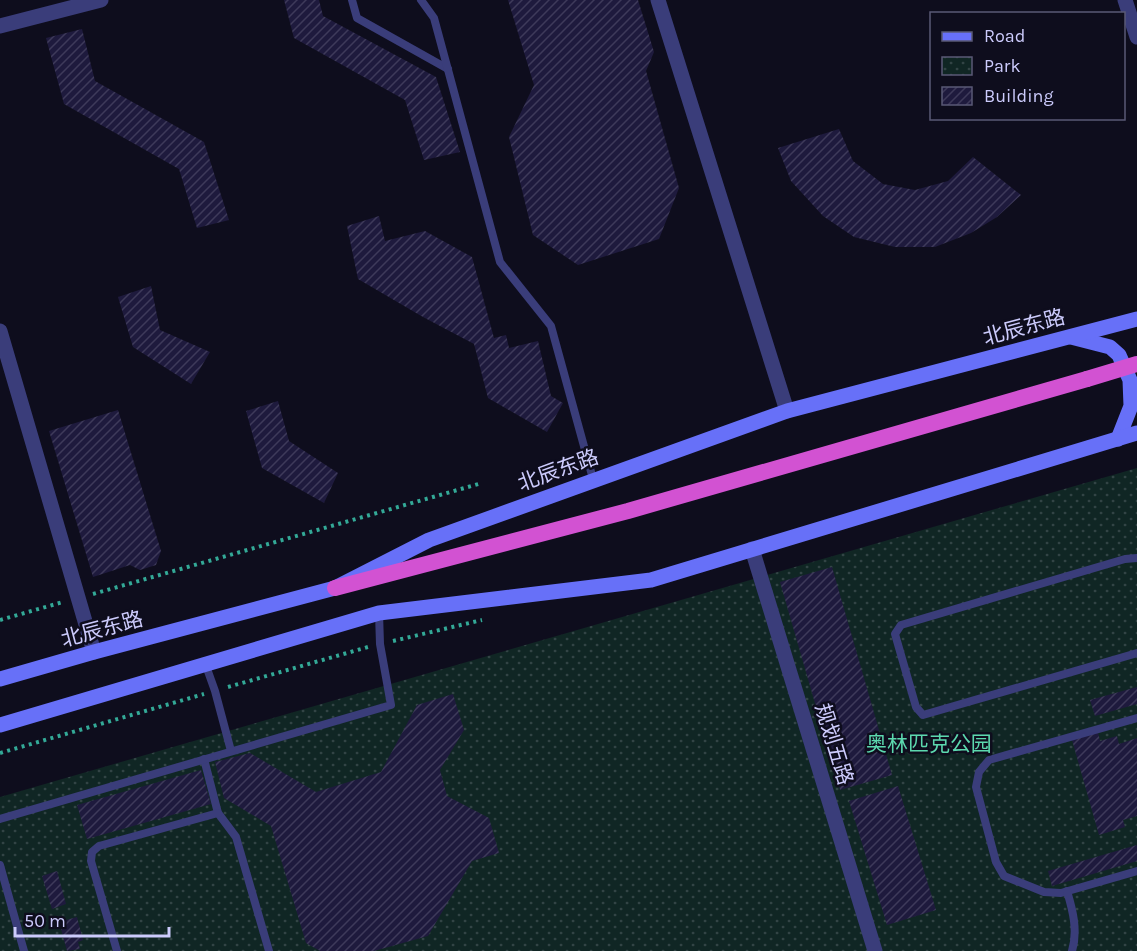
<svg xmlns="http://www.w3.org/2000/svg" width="1137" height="951" font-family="Karla,'Noto Sans SC',sans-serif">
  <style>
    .park { fill: url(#park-dots) }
    .building { fill: url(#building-hatch) }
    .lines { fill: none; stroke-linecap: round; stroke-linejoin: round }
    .path { stroke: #33a997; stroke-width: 4; stroke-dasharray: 3 4.5; stroke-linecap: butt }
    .service { stroke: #3a3d7a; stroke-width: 8 }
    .minor { stroke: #3a3d7a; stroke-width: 15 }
    .secondary { stroke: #6770f8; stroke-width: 15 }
    .trunk { stroke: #d252d2; stroke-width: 16 }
    .trunk-bridge { stroke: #d252d2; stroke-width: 16 }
    .labels { text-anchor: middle; stroke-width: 5; stroke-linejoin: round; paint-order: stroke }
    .street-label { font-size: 21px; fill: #cccbfc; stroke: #0e0d1d }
    .park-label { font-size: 21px; fill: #5cd8ae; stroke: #0e0d1d }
  </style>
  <defs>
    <pattern id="park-dots" width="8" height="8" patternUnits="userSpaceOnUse" patternTransform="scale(1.5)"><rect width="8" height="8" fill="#102624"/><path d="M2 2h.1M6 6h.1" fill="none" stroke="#324445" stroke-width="1.8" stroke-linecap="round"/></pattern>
    <pattern id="building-hatch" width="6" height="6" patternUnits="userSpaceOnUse" patternTransform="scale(1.5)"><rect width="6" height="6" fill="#1e1a3d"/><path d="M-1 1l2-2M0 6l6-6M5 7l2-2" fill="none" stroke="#3e3a5a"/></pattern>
  </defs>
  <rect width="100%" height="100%" fill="#0e0d1d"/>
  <path class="park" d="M1137 468V951H0V797Z"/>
  <g class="building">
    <path d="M284 0H319L323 16 436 77 460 152 424 160 405 100 294 38Z"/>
    <path d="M508 0H638L654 52 646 71 679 188 659 239 578 265 533 235 509 137 534 85Z"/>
    <path d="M82 29 95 81 204 142 229 220 197 228 179 169 64 104 46 38Z"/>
    <path d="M839 129 853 161 883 184 915 190 948 181 973 157 1021 195 997 217 971 233 935 247H895L854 237 823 216 791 181 778 148Z"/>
    <path d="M379 216 385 241 425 231 472 257 494 338 506 335 509 348 538 341 551 396 563 403 547 432 488 398 474 344 423 317 358 279 347 226Z"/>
    <path d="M151 286 160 330 210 352 191 384 133 347 118 297Z"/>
    <path d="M278 401 289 441 338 473 324 503 262 468 246 411Z"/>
    <path d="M118 410 161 551 156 565 140 570 130 565 93 577 49 431Z"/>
    <path d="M832 567 892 775 840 790 780 582Z"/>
    <path d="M1137 687V704L1095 716 1090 700Z"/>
    <path d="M453 694 464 730 440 770 447 796 489 818 499 853 472 861 428 936 374 951H320L306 943 271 826 224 798 215 762 250 753 316 792 381 772 417 705Z"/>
    <path d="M1098 732 1100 741 1117 736 1119 744 1137 738V816L1123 820 1125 827 1099 835 1072 740Z"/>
    <path d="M201 770 211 804 87 839 77 805Z"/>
    <path d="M898 786 936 910 887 925 849 801Z"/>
    <path d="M1137 845V861L1052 886 1048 871Z"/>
    <path d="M57 871 66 904 52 909 42 876Z"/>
    <path d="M77 917 83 940 78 942 80 949 67 951 59 922Z"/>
  </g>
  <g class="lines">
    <g class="path">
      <path d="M93 594 482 483"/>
      <path d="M0 620 63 602"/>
      <path d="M393 641 482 620"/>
      <path d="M228 687 368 647"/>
      <path d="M0 753 204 694"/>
    </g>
    <g class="service">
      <path d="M352 0 357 18 448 69"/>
      <path d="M421 0 434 18 500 262 551 326 593 479"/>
      <path d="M1137 558 1125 559 901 625 895 634 916 707 923 715 1137 653"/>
      <path d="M205 663 215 691 231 751"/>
      <path d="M1137 718 989 760 979 772 976 787 996 862 1004 876 1044 892 1061 893 1137 871"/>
      <path d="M204 759 218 813 236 837 269 951"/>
      <path d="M0 819 391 705 380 644 379 613"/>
      <path d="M0 865 24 951"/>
      <path d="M1067 891C1073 911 1078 931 1072 951"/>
      <path d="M117 951 91 861 92 852 99 846 218 813"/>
    </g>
    <g class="minor">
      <path d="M658 0 787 411"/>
      <path d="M1125 0 1137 37"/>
      <path d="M0 26 101 0"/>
      <path d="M0 331 94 652"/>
      <path d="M752 549 875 951"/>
    </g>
    <g class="secondary">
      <path d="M1071 337 1110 347 1119 355 1130 380 1131 406 1118 439"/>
      <path d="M0 679 94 652 335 588 429 540 787 411 1137 319"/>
      <path d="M0 725 379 613 651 580 1137 433"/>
    </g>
    <path class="trunk" d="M335 588 628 511 1087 379"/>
    <path class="trunk-bridge" d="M1087 379 1137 364"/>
  </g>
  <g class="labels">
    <g class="street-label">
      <text transform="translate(1024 327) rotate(-15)" y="7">北辰东路</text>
      <text transform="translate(558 470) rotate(-20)" y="7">北辰东路</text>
      <text transform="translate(102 629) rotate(-15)" y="7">北辰东路</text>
      <text transform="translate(834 744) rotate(73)" y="7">规划五路</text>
    </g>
    <g class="park-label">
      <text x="929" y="751">奥林匹克公园</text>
    </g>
  </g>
  <rect x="930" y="12" width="195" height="108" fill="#0e0d1d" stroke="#5a5976" stroke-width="1.5"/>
  <rect x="942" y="32" width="30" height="9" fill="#6770f8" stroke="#5a5976" stroke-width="1.5"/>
  <text x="984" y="42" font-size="18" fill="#cccbfc">Road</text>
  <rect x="942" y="57" width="30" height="18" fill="url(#park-dots)" stroke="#5a5976" stroke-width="1.5"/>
  <text x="984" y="72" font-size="18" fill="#cccbfc">Park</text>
  <rect x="942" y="87" width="30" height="18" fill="url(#building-hatch)" stroke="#5a5976" stroke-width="1.5"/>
  <text x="984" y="102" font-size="18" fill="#cccbfc">Building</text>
  <path d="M15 927v9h154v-9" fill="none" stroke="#cccbfc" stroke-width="3"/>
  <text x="24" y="927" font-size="18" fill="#cccbfc" stroke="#0e0d1d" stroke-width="4.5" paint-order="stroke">50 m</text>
</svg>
